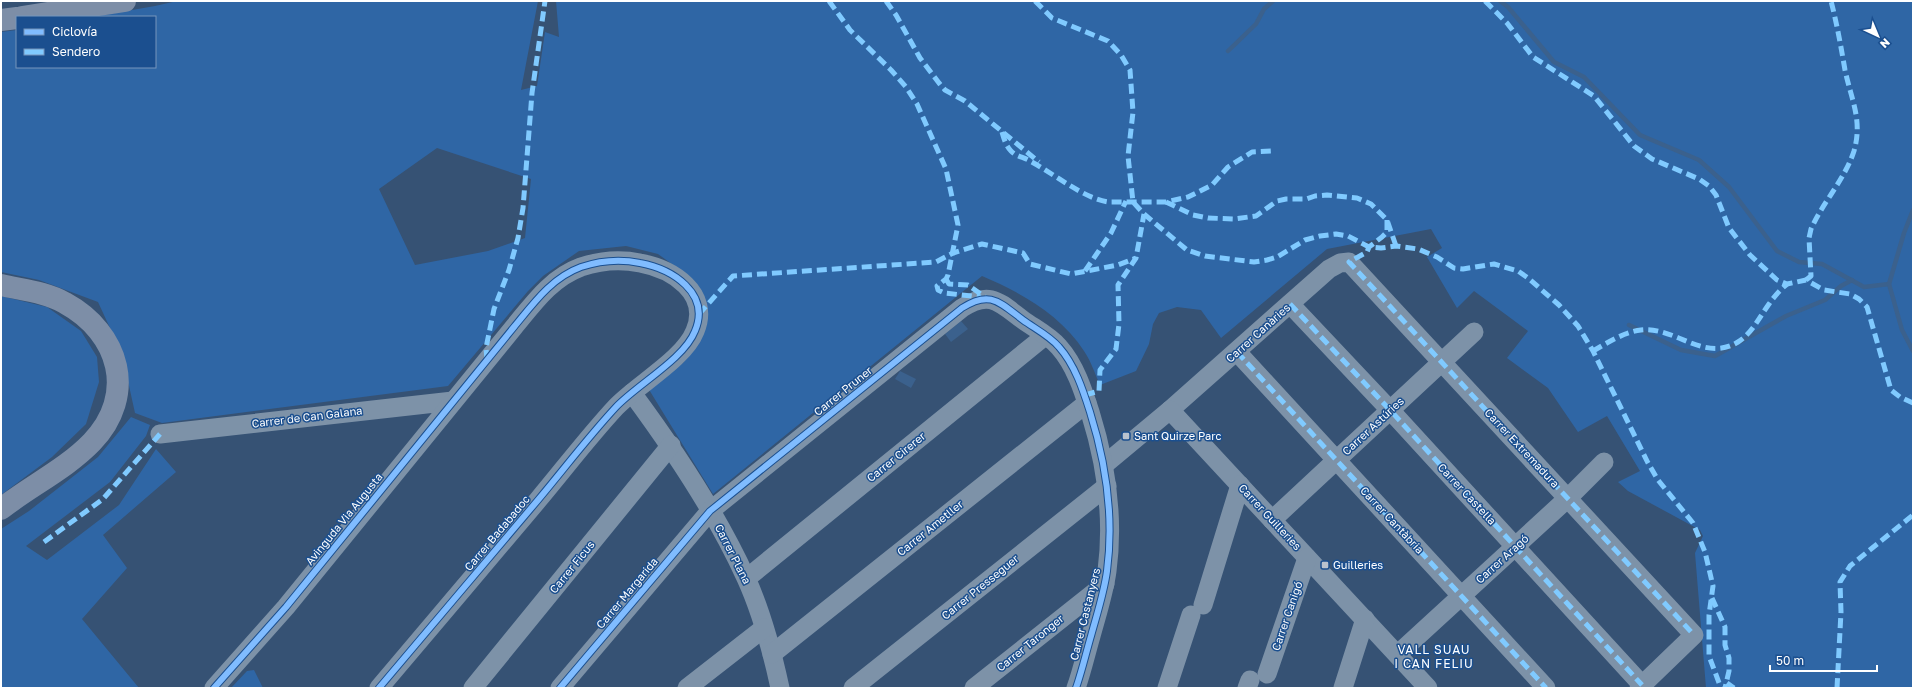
<svg xmlns="http://www.w3.org/2000/svg" width="1914" height="689" font-family="'Golos Text',sans-serif">
  <style>
    .green { fill: #2f66a5; fill-rule: evenodd }
    .water { fill: #3b618d }
    .lines { fill: none; stroke-linecap: round; stroke-linejoin: round }
    .stream { stroke: #3b618d; stroke-width: 4.5 }
    .minor { stroke: #7d92a8; stroke-width: 19 }
    .major { stroke: #7d8ea7; stroke-width: 22 }
    .quiet { stroke: #80caff; stroke-width: 5; stroke-dasharray: 10 5; stroke-linecap: butt }
    .cycleway-casing { stroke: #1b4f8f; stroke-width: 8 }
    .cycleway { stroke: #80bcff; stroke-width: 6 }
    .poi-dot { fill: #b9c2ce; stroke: #1b4f8f; stroke-width: 1.5 }
    .labels { text-anchor: middle; stroke-width: 3; stroke-linejoin: round; paint-order: stroke }
    .street-label { font-size: 11px; fill: #fff; stroke: #1b4f8f }
    .poi-label { font-size: 11px; fill: #fff; stroke: #1b4f8f; text-anchor: start }
    .neighbourhood-label { font-size: 12px; letter-spacing: 1px; fill: #fff; stroke: #1b4f8f }
  </style>
  <rect width="100%" height="100%" fill="#365274"/>
  <g class="green">
    <path d="M177 1H538L521 90 537 86 545 32 559 37 556 1H1913V688H1706L1695 553 1703 536 1700 530 1628 491 1618 482 1640 471 1607 416 1578 432 1548 388 1507 358 1528 331 1474 291 1457 308 1427 257 1442 248 1431 229 1327 249 1221 338 1201 310 1177 307 1159 313 1153 324 1149 344 1136 371 1100 385C1095 374 1091 361 1084 351 1061 315 1020 292 982 276L713 494 648 388 683 363 696 342 687 275 658 254 626 246 579 251 543 276 528 291 448 386 162 423 135 413 122 354 98 302 39 280 1 272V32L17 30V67H155V17H92L155 6ZM437 148 531 179 525 238 488 251 415 265 379 189Z"/>
    <path d="M1 296 47 307 81 331 97 357 99 382 86 424 52 457 1 495Z"/>
    <path d="M131 417 150 425 146 436 110 482 26 546 47 560 119 505 156 449 176 472 103 535 127 568 82 619 139 688H1V529L29 511 98 457Z"/>
    <path d="M254 670 263 688H231L247 671Z"/>
  </g>
  <g class="water">
    <path d="M961 321 968 329 951 342 945 334Z"/>
    <path d="M900 371 916 379 911 388 895 379Z"/>
  </g>
  <g class="lines">
    <g class="stream">
      <path d="M1500 1 1508 7 1554 62 1584 77 1640 135 1699 160 1729 187 1777 251 1799 262 1822 264 1864 287 1889 284"/>
      <path d="M1228 51 1256 24 1264 9 1273 1"/>
      <path d="M1913 210 1904 233 1889 284 1902 330 1913 351"/>
      <path d="M1629 325 1681 350 1715 356 1786 316 1825 300 1841 286 1852 280"/>
    </g>
    <g class="minor">
      <path d="M1290 304 1390 410 1642 685"/>
      <path d="M1237 352 1546 688"/>
      <path d="M632 393C675 451 716 512 746 578 762 613 772 651 780 688"/>
      <path d="M1170 410 1329 269 1340 263 1349 262 1694 635 1639 688"/>
      <path d="M160 434 453 401"/>
      <path d="M1104 465 1170 410 1428 688"/>
      <path d="M1272 520 1474 332"/>
      <path d="M747 578 1045 336"/>
      <path d="M1203 605 1240 485"/>
      <path d="M772 654 1087 403"/>
      <path d="M1398 654 1568 498 1604 462"/>
      <path d="M1267 674 1307 558"/>
      <path d="M214 688 286 607 514 327C533 304 551 278 581 267 599 261 621 259 640 263 672 269 711 293 695 331 684 359 638 384 616 407 589 436 564 469 538 500 485 563 432 625 379 688"/>
      <path d="M473 688 671 445"/>
      <path d="M560 688 710 511 962 308C990 290 999 302 1023 320 1034 328 1050 336 1059 347 1075 365 1083 390 1090 412 1106 463 1114 518 1107 571 1104 593 1097 614 1091 636 1086 653 1082 671 1076 688"/>
      <path d="M687 688 764 628"/>
      <path d="M853 688 1107 486"/>
      <path d="M974 688 1105 584"/>
      <path d="M1167 688 1191 615"/>
      <path d="M1247 688 1250 680"/>
      <path d="M1343 688 1365 619"/>
    </g>
    <g class="major">
      <path d="M22 17 125 1"/>
      <path d="M1 20 17 18"/>
      <path d="M1 285C22 290 46 292 65 303 120 333 137 395 92 442 66 469 30 486 1 509"/>
    </g>
    <g class="quiet">
      <path d="M829 1 850 30 891 70 906 87 917 104 946 169 958 225 948 275 946 279 937 286 938 290 944 293 981 297"/>
      <path d="M886 1 896 15 920 58 939 83 945 90 965 101 1039 162"/>
      <path d="M1035 1 1052 18 1108 41 1121 55 1130 70 1133 112 1128 156 1133 202 1144 214 1187 250 1205 256 1254 262 1267 260 1277 257 1305 240 1320 236 1336 234 1348 236 1369 247 1381 248 1396 246 1418 249 1437 257 1454 268 1463 269 1494 264 1518 271 1528 278 1559 305 1578 326 1593 351 1648 463 1658 480 1693 523 1705 552 1713 586 1709 615V656L1721 688"/>
      <path d="M1485 1 1507 23 1533 57 1594 96 1634 146 1652 159 1699 179 1709 186 1716 195 1729 228 1750 255 1777 280 1787 284 1806 280 1824 290 1850 294 1859 299 1867 307 1891 390 1900 397 1913 403"/>
      <path d="M1002 132C1004 139 1006 146 1011 151 1017 157 1024 157 1030 161 1053 173 1084 199 1109 202H1166L1188 197 1212 185 1228 167 1252 152 1273 151"/>
      <path d="M1166 202 1193 215 1208 218 1234 219 1256 216 1277 201 1286 199H1306L1315 196 1327 195 1357 198 1371 204 1387 220 1396 246"/>
      <path d="M1387 220V232L1382 237 1369 247 1367 252 1349 262 1694 635"/>
      <path d="M1085 271 1111 233 1126 201"/>
      <path d="M946 279 949 284 968 285 985 297"/>
      <path d="M1806 280 1811 276 1809 238 1811 229C1823 202 1845 179 1854 151 1863 120 1851 99 1845 70 1841 47 1837 24 1831 1"/>
      <path d="M1290 304 1390 410 1642 685"/>
      <path d="M699 314 733 276 936 262 953 253 982 244 1023 253 1030 264 1071 274 1118 265 1136 258"/>
      <path d="M1593 351C1607 343 1624 332 1641 330 1675 326 1704 363 1738 342 1752 333 1759 318 1769 304 1774 297 1780 290 1787 284"/>
      <path d="M1237 352 1546 688"/>
      <path d="M487 360 486 348 494 309 509 270 518 238 523 208 532 93 545 1"/>
      <path d="M1085 395 1099 391 1100 370 1116 349 1119 324 1118 285 1136 258 1144 214"/>
      <path d="M44 542 103 499 160 434"/>
      <path d="M1712 598 1725 627V645L1729 658V671L1725 688"/>
      <path d="M1727 683 1734 688"/>
      <path d="M1837 688 1841 612 1840 582 1850 566 1913 515"/>
    </g>
    <defs>
      <g id="cycleway">
        <path d="M214 688 286 607 514 327C533 304 551 278 581 267 599 261 621 259 640 263 672 269 711 293 695 331 684 359 638 384 616 407 589 436 564 469 538 500 485 563 432 625 379 688"/>
        <path d="M560 688 710 511 962 308C990 290 999 302 1023 320 1034 328 1050 336 1059 347 1075 365 1083 390 1090 412 1106 463 1114 518 1107 571 1104 593 1097 614 1091 636 1086 653 1082 671 1076 688"/>
      </g>
    </defs>
    <use href="#cycleway" class="cycleway-casing"/>
    <use href="#cycleway" class="cycleway"/>
  </g>
  <g class="poi-dot">
    <rect x="1122" y="432" width="8" height="8" rx="2"/>
    <rect x="1321" y="561" width="8" height="8" rx="2"/>
  </g>
  <g class="labels">
    <g class="street-label">
      <text transform="translate(1258 333) rotate(-42)" y="4">Carrer Canàries</text>
      <text transform="translate(843 391) rotate(-39)" y="4">Carrer Pruner</text>
      <text transform="translate(307 417) rotate(-7)" y="4">Carrer de Can Galana</text>
      <text transform="translate(1373 426) rotate(-43)" y="4">Carrer Astúries</text>
      <text transform="translate(1522 448) rotate(47)" y="4">Carrer Extremadura</text>
      <text transform="translate(896 457) rotate(-39)" y="4">Carrer Cirerer</text>
      <text transform="translate(1467 494) rotate(47)" y="4">Carrer Castella</text>
      <text transform="translate(1270 517) rotate(47)" y="4">Carrer Guilleries</text>
      <text transform="translate(344 519) rotate(-51)" y="4">Avinguda Via Augusta</text>
      <text transform="translate(1392 520) rotate(47)" y="4">Carrer Cantàbria</text>
      <text transform="translate(930 528) rotate(-39)" y="4">Carrer Ametller</text>
      <text transform="translate(497 533) rotate(-50)" y="4">Carrer Badabadoc</text>
      <text transform="translate(733 554) rotate(63)" y="4">Carrer Plana</text>
      <text transform="translate(1502 559) rotate(-42)" y="4">Carrer Aragó</text>
      <text transform="translate(572 567) rotate(-51)" y="4">Carrer Ficus</text>
      <text transform="translate(980 587) rotate(-39)" y="4">Carrer Presseguer</text>
      <text transform="translate(627 593) rotate(-50)" y="4">Carrer Margarida</text>
      <text transform="translate(1085 614) rotate(-76)" y="4">Carrer Castanyers</text>
      <text transform="translate(1287 616) rotate(-71)" y="4">Carrer Canigó</text>
      <text transform="translate(1030 643) rotate(-39)" y="4">Carrer Taronger</text>
    </g>
    <g class="poi-label">
      <text x="1134" y="440">Sant Quirze Parc</text>
      <text x="1333" y="569">Guilleries</text>
    </g>
    <g class="neighbourhood-label">
      <text x="1434" y="654">VALL SUAU<tspan x="1434" dy="14">I CAN FELIU</tspan></text>
    </g>
  </g>
  <rect width="1914" height="689" fill="none" stroke="#ffffff" stroke-width="4"/>
  <rect x="16" y="16" width="140" height="52" fill="#1b4f8f" stroke="#7695bc"/>
  <rect x="24" y="29" width="20" height="6" fill="#80bcff" stroke="#7695bc"/>
  <text x="52" y="36" font-size="12" fill="#ffffff">Ciclovía</text>
  <rect x="24" y="49" width="20" height="6" fill="#80caff" stroke="#7695bc"/>
  <text x="52" y="56" font-size="12" fill="#ffffff">Sendero</text>
  <g transform="translate(1878 36) rotate(136)" stroke="#1b4f8f" stroke-width="3" paint-order="stroke">
  <path d="M0-3L7 15L0 10L-7 15Z" fill="#ffffff"/>
  <text y="-6" font-size="11" font-weight="bold" text-anchor="middle" fill="#ffffff">N</text>
  </g>
  <path d="M1770 665v6h107v-6" fill="none" stroke="#ffffff" stroke-width="2"/>
  <text x="1776" y="665" font-size="12" fill="#ffffff" stroke="#1b4f8f" stroke-width="3" paint-order="stroke">50 m</text>
</svg>
